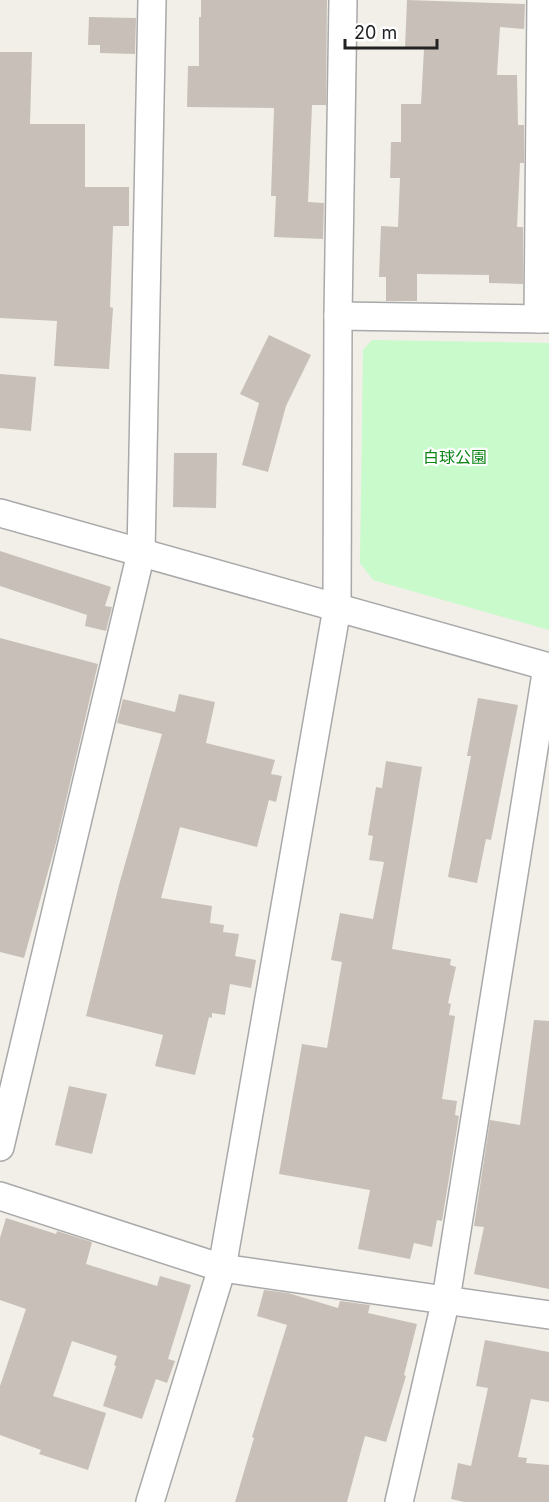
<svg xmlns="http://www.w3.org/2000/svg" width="549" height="1502" font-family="Inter,'Noto Sans JP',sans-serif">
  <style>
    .park { fill: #c8facc }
    .building { fill: #c7bfb8 }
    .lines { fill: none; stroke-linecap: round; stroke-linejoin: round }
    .street-casing { stroke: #a9a9a9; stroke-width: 30 }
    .street { stroke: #fff; stroke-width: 27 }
    .labels { text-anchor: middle; stroke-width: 4.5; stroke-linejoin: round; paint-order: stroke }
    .park-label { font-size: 16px; fill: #0c8416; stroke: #fff }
  </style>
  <rect width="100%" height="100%" fill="#f2efe9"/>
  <path class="park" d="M372 340 549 343V630L373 580 360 563 363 350Z"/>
  <g class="building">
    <path d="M201 0H327L326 105H312L308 202 324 203 323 239 274 237 276 196H271L274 108 187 107 188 66H199V17H201Z"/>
    <path d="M407 0 525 4 524 29 500 27 497 75H517L518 125H524V163H520L517 227H523V284L489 283V275L417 274V301H386V277H379L381 226 398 227 400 178H390L391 142H401V104H421L424 49 405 48Z"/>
    <path d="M89 17 136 18 135 54 100 53V45H88Z"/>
    <path d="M0 52H32L30 124H85V187H129V226H113L110 307 113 308 109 369 54 366 57 321 0 318Z"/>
    <path d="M269 335 311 355 286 406 268 472 242 465 259 403 240 394Z"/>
    <path d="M0 374 36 377 31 431 0 428Z"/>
    <path d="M174 453H217L216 508 173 507Z"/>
    <path d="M0 551 111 587 105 606 112 607 106 631 85 626 87 615 0 586Z"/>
    <path d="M0 638 98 664 56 843 24 958 0 952Z"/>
    <path d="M179 694 215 702 206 743 275 760 271 774 282 776 276 802 269 800 257 847 180 827 161 898 212 906 210 923 224 925 223 932 239 934 235 956 256 960 251 988 230 984 225 1015 212 1013V1018L209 1017 195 1075 155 1066 163 1035 86 1016 119 885 162 734 117 723 123 699 175 712Z"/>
    <path d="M478 698 518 705 491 840 486 839 477 883 448 877 471 756H467Z"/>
    <path d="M386 761 422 767 392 949 451 959 450 965 456 967 448 1003 451 1004 449 1015 455 1016 442 1099 457 1101 455 1115 459 1116 442 1221 437 1220 432 1247 414 1243 410 1259 358 1249 370 1190 279 1174 302 1044 327 1048 342 962 331 960 340 913 373 919 384 862 369 860 373 836 368 835 376 787 382 788Z"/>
    <path d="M534 1020 549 1021V1289L474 1274 484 1227 474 1226 490 1120 520 1125Z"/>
    <path d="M69 1086 107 1094 92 1154 55 1145Z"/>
    <path d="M6 1218 56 1234 57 1231 92 1242 86 1264 157 1286 160 1276 191 1285 168 1359 175 1361 167 1383 156 1379 142 1419 103 1406 116 1366 114 1365 117 1356 72 1341 53 1396 106 1413 88 1470 39 1454 41 1450 0 1435V1386L26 1309 0 1300V1238Z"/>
    <path d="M264 1290 288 1293 338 1308 340 1301 370 1305 368 1313 417 1324 404 1375 406 1376 386 1442 365 1436 347 1502H235L254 1438 252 1437 287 1325 257 1316Z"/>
    <path d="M485 1340 549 1352V1402L531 1399 518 1457 527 1458 526 1463 549 1465V1502H464L451 1499 458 1463 471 1466 488 1388 476 1386Z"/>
  </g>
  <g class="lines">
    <defs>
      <g id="street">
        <path d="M338 316 549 319"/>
        <path d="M538 319 541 0"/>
        <path d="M0 513 549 667"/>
        <path d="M0 1147 141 553 152 0"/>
        <path d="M0 1196 222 1268 549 1315"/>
        <path d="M150 1502 222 1268 337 608 338 316 343 0"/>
        <path d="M399 1502 446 1299 547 667"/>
      </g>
    </defs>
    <use href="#street" class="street-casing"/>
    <use href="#street" class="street"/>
  </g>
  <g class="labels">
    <g class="park-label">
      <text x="455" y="463">白球公園</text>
    </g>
  </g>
  <path d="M345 39v9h92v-9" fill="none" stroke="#222222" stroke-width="3"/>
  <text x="354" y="39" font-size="18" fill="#222222" stroke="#ffffff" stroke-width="4.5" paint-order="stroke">20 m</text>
</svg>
